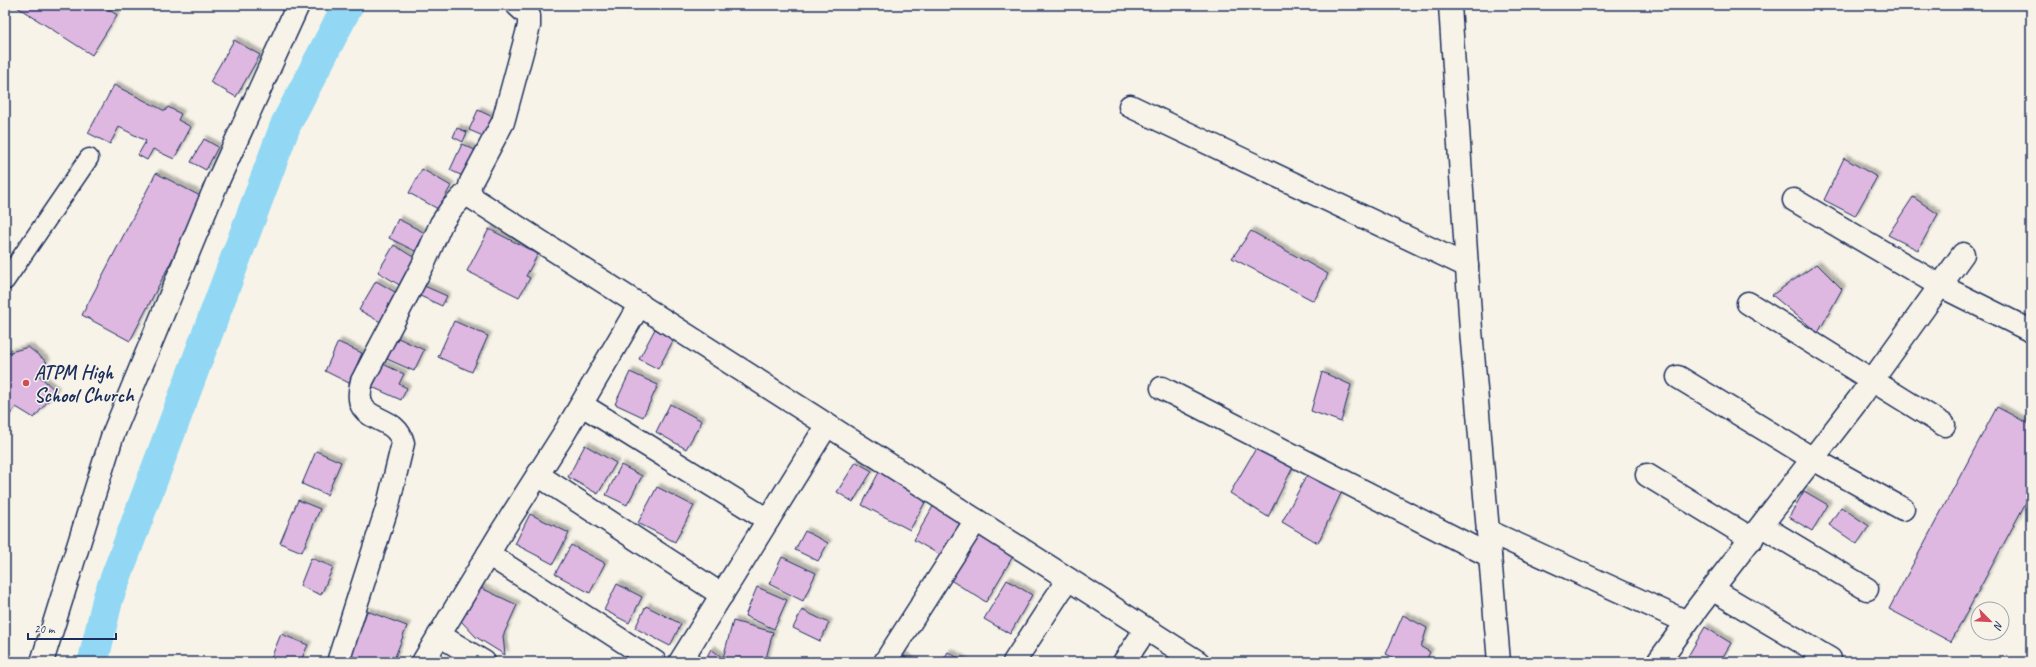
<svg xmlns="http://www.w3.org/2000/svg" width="2036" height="667" font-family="Caveat,sans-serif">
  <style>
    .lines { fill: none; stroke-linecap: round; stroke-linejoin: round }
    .canal { stroke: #92d8f4; stroke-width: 31 }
    .building { fill: #deb8e1; stroke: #1b2f5e; filter: url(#shadow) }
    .lane-casing { stroke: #1b2f5e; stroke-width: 21 }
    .street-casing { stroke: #1b2f5e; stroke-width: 25 }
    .secondary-casing { stroke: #1b2f5e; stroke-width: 25 }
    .lane { stroke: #f7f3e8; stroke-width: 18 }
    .street { stroke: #f7f3e8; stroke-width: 22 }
    .secondary { stroke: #f7f3e8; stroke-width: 22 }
    .poi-dot { fill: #d1495b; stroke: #f7f3e8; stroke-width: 1.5 }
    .labels { text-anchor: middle; stroke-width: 3; stroke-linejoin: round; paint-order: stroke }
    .poi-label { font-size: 20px; font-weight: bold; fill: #1b2f5e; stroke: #f7f3e8; text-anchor: start }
  </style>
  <defs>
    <filter id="shadow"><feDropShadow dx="3.5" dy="-3.5" stdDeviation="1" flood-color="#0004"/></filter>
  </defs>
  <rect width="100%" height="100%" fill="#f7f3e8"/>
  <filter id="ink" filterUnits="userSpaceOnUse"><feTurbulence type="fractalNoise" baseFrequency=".025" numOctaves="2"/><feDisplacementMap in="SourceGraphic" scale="8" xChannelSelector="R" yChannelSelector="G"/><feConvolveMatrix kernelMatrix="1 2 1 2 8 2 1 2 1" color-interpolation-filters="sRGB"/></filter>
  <g filter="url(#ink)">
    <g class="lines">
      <path class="canal" d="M93 662 108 598 286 124 348 5"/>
    </g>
    <g class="building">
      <path d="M14 5H102L117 15 92 55Z"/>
      <path d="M234 40 260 55 236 97 210 82Z"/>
      <path d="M114 85 165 111 168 107 181 114 178 120 191 127 174 159 153 149 147 160 138 155 146 141 119 127 110 144 88 133Z"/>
      <path d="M478 110 499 120 490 139 469 130Z"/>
      <path d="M457 128 467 132 463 142 453 137Z"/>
      <path d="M204 139 218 147 206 170 191 162Z"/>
      <path d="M462 144 481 153 469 179 450 170Z"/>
      <path d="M1844 158 1877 177 1855 216 1824 200Z"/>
      <path d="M422 169 451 186 438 209 409 193Z"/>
      <path d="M156 173 204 198 130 341 82 315Z"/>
      <path d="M1913 197 1938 214 1918 250 1888 235Z"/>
      <path d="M398 219 425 233 415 251 389 238Z"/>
      <path d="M489 229 538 254 526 276 530 278 519 297 467 271Z"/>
      <path d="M1251 231 1328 274 1314 301 1232 258Z"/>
      <path d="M394 245 421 262 406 289 378 272Z"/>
      <path d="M1817 264 1842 289 1818 333 1772 295Z"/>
      <path d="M376 281 400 295 384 324 359 310Z"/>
      <path d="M422 285 447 296 442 306 418 295Z"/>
      <path d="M454 321 488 336 472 372 438 357Z"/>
      <path d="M655 329 674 339 658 369 639 359Z"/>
      <path d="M396 337 424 350 414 371 387 359Z"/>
      <path d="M338 342 362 353 349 383 325 371Z"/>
      <path d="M28 347 47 362 37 374 56 391 34 418 16 407 5 420V350L7 353Z"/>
      <path d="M383 364 404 374 399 384 407 388 401 400 372 387Z"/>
      <path d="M630 372 658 385 643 417 615 404Z"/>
      <path d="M1322 372 1351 385 1341 422 1311 411Z"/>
      <path d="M670 404 702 421 686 449 656 432Z"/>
      <path d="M1997 407 2031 425V493L1951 642 1889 609Z"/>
      <path d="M585 445 616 463 598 494 568 477Z"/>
      <path d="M1258 445 1295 463 1268 517 1230 493Z"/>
      <path d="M316 451 341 462 327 495 302 484Z"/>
      <path d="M856 462 872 471 853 502 837 492Z"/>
      <path d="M621 465 642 476 627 505 606 495Z"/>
      <path d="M1310 469 1343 489 1318 543 1282 522Z"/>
      <path d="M880 470 929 495 910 530 862 505Z"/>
      <path d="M657 487 694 506 675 542 638 523Z"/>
      <path d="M1804 491 1828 505 1812 531 1789 517Z"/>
      <path d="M298 500 320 509 302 552 280 543Z"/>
      <path d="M936 501 969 520 947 559 914 540Z"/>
      <path d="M1841 507 1869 526 1857 544 1829 525Z"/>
      <path d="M530 514 569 533 553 564 515 544Z"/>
      <path d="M977 530 1015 553 986 602 947 578Z"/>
      <path d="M805 531 828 543 818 561 795 550Z"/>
      <path d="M571 545 605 563 590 593 555 574Z"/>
      <path d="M782 557 816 573 803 601 769 584Z"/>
      <path d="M311 558 333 567 321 595 300 586Z"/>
      <path d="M1007 580 1032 595 1010 634 984 619Z"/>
      <path d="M617 584 642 597 629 623 604 610Z"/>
      <path d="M477 586 517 605 503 636 505 655 476 637 461 621Z"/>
      <path d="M757 587 787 600 774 629 745 616Z"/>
      <path d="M646 606 681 624 670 646 635 628Z"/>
      <path d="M802 610 829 623 820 641 793 628Z"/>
      <path d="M367 611 407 626 393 662H369L351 656Z"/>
      <path d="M1403 615 1427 628 1421 647 1430 652 1425 662H1403L1386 654Z"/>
      <path d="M733 621 773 632 765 662H738L723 658Z"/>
      <path d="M1705 627 1731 643 1720 662H1693L1687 658Z"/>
      <path d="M281 634 308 645 300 662H282L271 658Z"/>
      <path d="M711 649 723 658 733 662H704Z"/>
      <path d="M897 651 912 662H891Z"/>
      <path d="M948 652 965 662H942Z"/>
    </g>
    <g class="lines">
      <defs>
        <path id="lane" d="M5 281 89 158"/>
        <g id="street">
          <path d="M517 5 529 16V26L503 122 471 182 469 190 474 199 1198 662"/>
          <path d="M1130 106 1467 266"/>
          <path d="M1794 200 1939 285 2031 331"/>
          <path d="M1748 303 1944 425"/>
          <path d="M1678 377 1813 459 1903 509"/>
          <path d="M1162 388 1490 556"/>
          <path d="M582 405 768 520"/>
          <path d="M538 475 722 595"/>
          <path d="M1647 475 1752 539"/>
          <path d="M1762 526 1867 589"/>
          <path d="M1488 531 1687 622"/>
          <path d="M488 554 655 662"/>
          <path d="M1712 589 1830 659"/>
          <path d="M439 635 484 662"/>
          <path d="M42 662 112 437 217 183 298 5"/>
          <path d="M338 662 388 505 403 443C395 410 349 427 362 381L424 263 441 224 451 209 469 190"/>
          <path d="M423 662 502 531 565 432 640 304"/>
          <path d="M680 662 827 425"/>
          <path d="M885 662 976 520"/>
          <path d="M1014 662 1068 579"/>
          <path d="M1124 662 1146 629"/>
          <path d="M1658 662 1699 606 1858 400 1963 254"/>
        </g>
        <path id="secondary" d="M1450 5 1471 330 1499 662"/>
      </defs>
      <use href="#lane" class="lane-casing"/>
      <use href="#street" class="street-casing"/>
      <use href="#secondary" class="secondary-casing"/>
      <use href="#lane" class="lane"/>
      <use href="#street" class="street"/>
      <use href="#secondary" class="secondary"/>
    </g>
  </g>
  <circle class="poi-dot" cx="26" cy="383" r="4"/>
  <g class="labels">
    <g class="poi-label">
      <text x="34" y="379">ATPM High<tspan x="34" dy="23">School Church</tspan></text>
    </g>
  </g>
  <rect width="2036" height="667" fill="none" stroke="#f7f3e8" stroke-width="20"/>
  <rect x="10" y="10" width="2016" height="647" fill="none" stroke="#1b2f5e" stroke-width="1.5" filter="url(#ink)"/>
  <g transform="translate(1990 621) rotate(114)"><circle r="19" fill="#f7f3e8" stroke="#9fa5b1"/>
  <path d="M0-3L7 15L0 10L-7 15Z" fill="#d1495b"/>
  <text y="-6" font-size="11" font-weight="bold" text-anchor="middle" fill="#1b2f5e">N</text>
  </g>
  <path d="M28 633v6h88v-6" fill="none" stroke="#1b2f5e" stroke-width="2"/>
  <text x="34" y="633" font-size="12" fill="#1b2f5e" stroke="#f7f3e8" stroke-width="3" paint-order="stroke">20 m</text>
</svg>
